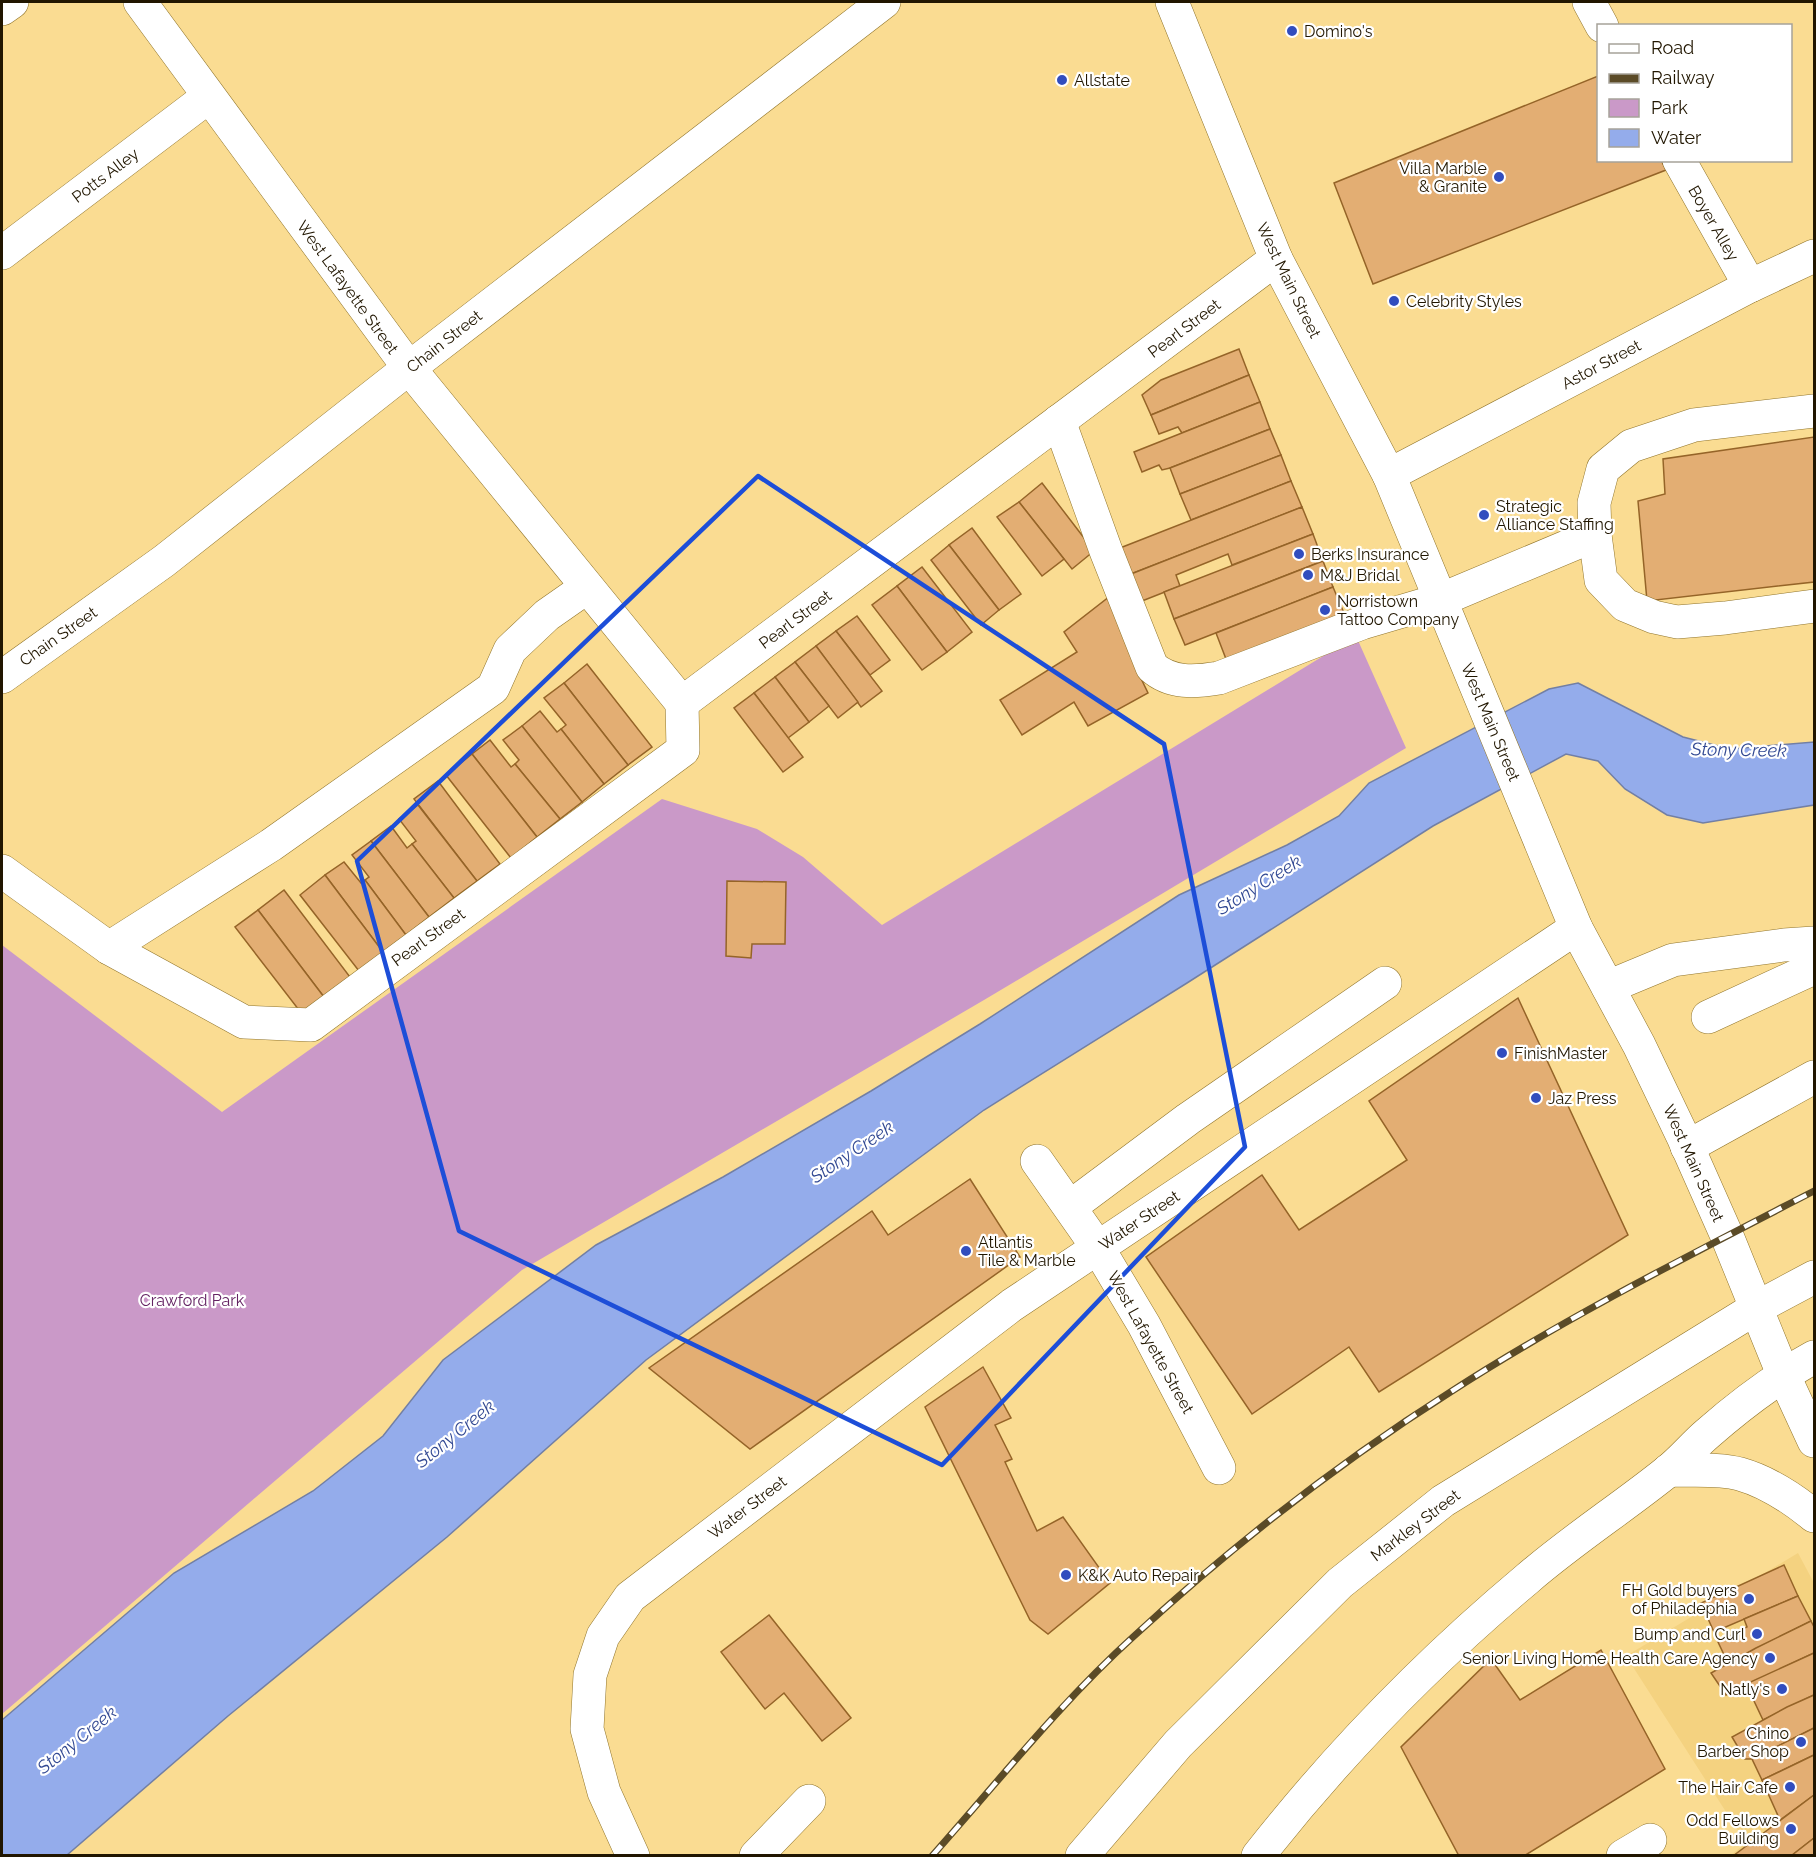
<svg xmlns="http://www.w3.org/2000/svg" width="1816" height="1857" font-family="Raleway,sans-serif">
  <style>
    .built { fill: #f4d280 }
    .green { fill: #ca99c8 }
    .water { fill: #94aceb; stroke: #727fa4; stroke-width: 1.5 }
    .building { fill: #e3ae73; stroke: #956428; stroke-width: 1.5 }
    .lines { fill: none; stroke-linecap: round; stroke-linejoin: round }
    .minor-casing { stroke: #91752b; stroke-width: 34 }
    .major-casing { stroke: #91752b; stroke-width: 34 }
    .highway-casing { stroke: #91752b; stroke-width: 34 }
    .minor { stroke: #fff; stroke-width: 33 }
    .major { stroke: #fff; stroke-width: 33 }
    .highway { stroke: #fff; stroke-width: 33 }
    .rail-casing { stroke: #5b4b27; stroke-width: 7 }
    .rail { stroke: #fff; stroke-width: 4.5; stroke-dasharray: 14; stroke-linecap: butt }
    .marked { fill: none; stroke: #1d4ed8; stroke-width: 4.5; stroke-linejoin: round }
    .poi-dot { fill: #314dbe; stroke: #fff; stroke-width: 2 }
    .labels { text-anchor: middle; stroke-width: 4.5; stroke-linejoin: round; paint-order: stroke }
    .poi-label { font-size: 16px; fill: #211600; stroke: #fff; text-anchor: start }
    .street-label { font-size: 16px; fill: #211600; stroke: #fff }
    .park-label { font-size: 16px; fill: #642363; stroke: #fff }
    .water-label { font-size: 18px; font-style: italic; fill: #324993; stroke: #fff }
  </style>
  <rect width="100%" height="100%" fill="#fadc92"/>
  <path class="built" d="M1798 1553 1814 1583V1855H1731L1746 1843 1626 1656Z"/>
  <path class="green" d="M1356 636 1406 748 984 1000 522 1270 2 1714V945L222 1112 662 799 757 829 803 857 882 925Z"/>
  <path class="water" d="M1578 683 1683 737 1730 749 1814 742V805L1703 823 1667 815 1625 789 1598 761 1566 754 1433 826 1187 983 984 1110 646 1360 447 1537 228 1716 67 1855H2V1720L174 1573 313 1491 383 1436 443 1360 596 1245 723 1177 871 1091 980 1024 1179 895 1287 845 1339 816 1369 783 1549 689Z"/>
  <g class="building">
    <path d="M1598 76V160H1661L1666 170 1373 284 1334 183Z"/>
    <path d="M1239 349 1249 375 1151 415 1142 395 1161 380Z"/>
    <path d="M1249 375 1260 402 1182 433 1178 427 1159 434 1151 415Z"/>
    <path d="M1260 402 1270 429 1170 468 1162 470 1159 465 1142 472 1134 452Z"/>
    <path d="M1270 429 1281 455 1180 494 1170 468Z"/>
    <path d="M1814 437V582L1647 601 1638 501 1665 494 1663 459Z"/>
    <path d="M1281 455 1291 481 1191 520 1180 494Z"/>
    <path d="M1291 481 1302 507 1131 574 1120 548Z"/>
    <path d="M1042 483 1094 551 1072 569 1019 502Z"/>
    <path d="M1019 502 1064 559 1042 576 997 517Z"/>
    <path d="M1302 507 1313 534 1232 565 1228 554 1176 575 1180 586 1142 601 1131 574Z"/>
    <path d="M972 528 1021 594 999 610 949 545Z"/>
    <path d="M1313 534 1323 561 1174 619 1164 592Z"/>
    <path d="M949 545 999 610 981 625 931 560Z"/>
    <path d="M1323 561 1333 587 1185 645 1174 619Z"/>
    <path d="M922 567 972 632 947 652 897 586Z"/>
    <path d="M897 586 947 652 922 670 872 605Z"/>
    <path d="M1333 587 1344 613 1226 659 1216 633Z"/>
    <path d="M1114 593 1135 666 1148 693 1088 726 1074 702 1022 735 1000 700 1077 652 1064 632Z"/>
    <path d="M857 616 890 660 870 675 836 631Z"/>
    <path d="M836 631 882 691 861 707 816 646Z"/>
    <path d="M816 646 858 702 838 718 795 662Z"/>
    <path d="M795 662 829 706 809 722 775 677Z"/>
    <path d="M587 664 652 747 628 765 564 683Z"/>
    <path d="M775 677 809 722 788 738 754 693Z"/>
    <path d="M564 683 628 765 604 784 561 729 566 725 544 698Z"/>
    <path d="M754 693 803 757 783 772 734 708Z"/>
    <path d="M540 711 557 732 561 729 604 784 582 802 522 726Z"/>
    <path d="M522 726 582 802 560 819 515 764 519 760 503 740Z"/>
    <path d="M490 740 511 767 515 764 560 819 537 837 472 754Z"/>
    <path d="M472 754 537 837 511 858 446 775Z"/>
    <path d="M438 781 500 864 477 881 414 799Z"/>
    <path d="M418 805 477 881 454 898 412 844 416 841 399 819Z"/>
    <path d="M391 826 407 848 412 844 454 898 429 917 371 841Z"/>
    <path d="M371 841 429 917 406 935 365 880 369 877 352 855Z"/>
    <path d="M344 862 361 883 365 880 406 935 383 952 325 875Z"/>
    <path d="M325 875 383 952 359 971 300 895Z"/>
    <path d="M727 881 786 882 785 944H752L751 958 726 956Z"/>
    <path d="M284 890 350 977 324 997 258 910Z"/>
    <path d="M258 910 324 997 302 1014 235 927Z"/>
    <path d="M1518 998 1628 1235 1379 1392 1349 1347 1252 1414 1146 1257 1262 1175 1299 1230 1407 1160 1369 1101Z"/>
    <path d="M970 1179 1020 1257 750 1449 649 1368 872 1211 888 1235Z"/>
    <path d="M983 1367 1011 1418 995 1425 1012 1459 1005 1462 1037 1531 1063 1517 1110 1583 1048 1634 1030 1620 925 1407Z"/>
    <path d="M1784 1565 1798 1596 1714 1632 1701 1603Z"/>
    <path d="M1798 1596 1811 1621 1728 1663 1718 1642 1747 1627 1744 1619Z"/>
    <path d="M769 1615 851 1718 822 1741 784 1693 765 1709 721 1652Z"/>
    <path d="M1811 1621 1814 1627V1653L1726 1695 1711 1673 1756 1648Z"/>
    <path d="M1601 1650 1665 1769 1524 1856H1459L1401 1747 1491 1659 1520 1700Z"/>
    <path d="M1814 1653V1695L1763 1720 1746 1684Z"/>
    <path d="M1814 1695V1728L1752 1759H1745L1732 1737 1787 1707Z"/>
    <path d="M1814 1728V1755L1762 1780 1752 1759Z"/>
    <path d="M1814 1755V1795L1780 1820 1762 1780Z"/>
    <path d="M1814 1795V1838L1791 1856H1733Z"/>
    <path d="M1814 1838V1856H1791Z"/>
  </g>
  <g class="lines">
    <defs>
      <g id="minor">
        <path d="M140 2 409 368 682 703"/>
        <path d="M1589 2 1602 26"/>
        <path d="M2 9 12 2"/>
        <path d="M1679 160 1750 286"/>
        <path d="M2 253 208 97"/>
        <path d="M1814 411 1694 425 1631 446 1603 469 1594 503 1595 535 1601 580 1625 605 1654 617 1677 622 1725 618 1814 606"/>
        <path d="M1059 421 1106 551 1152 667C1171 684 1195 682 1219 678L1362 623 1440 600 1595 535"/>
        <path d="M1389 475 1750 286 1814 256"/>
        <path d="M2 677 164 561 409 368 884 2"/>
        <path d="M682 703 1276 259"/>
        <path d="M2 871 109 948 244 1022 311 1025 683 750 682 703"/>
        <path d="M109 948 271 845 493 688 510 650 547 615 587 587"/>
        <path d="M1608 987 1673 960 1784 945 1814 943"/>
        <path d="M1708 1017 1814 968"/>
        <path d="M1687 1147 1814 1077"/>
        <path d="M1037 1161 1098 1248 1144 1325 1219 1468"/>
        <path d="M1070 1207 1188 1119 1385 983"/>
        <path d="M633 1856 604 1792 587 1729 590 1675 603 1636 630 1597 1012 1305 1576 928"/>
        <path d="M756 1856 809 1801"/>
        <path d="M1623 1856 1650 1840"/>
      </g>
      <path id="major" d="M1172 2 1276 259 1389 475 1576 928 1639 1045 1684 1139 1727 1236 1783 1374 1814 1441"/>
      <g id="highway">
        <path d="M1669 1470C1692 1471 1718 1468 1740 1474 1768 1482 1792 1498 1814 1516"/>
        <path d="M1082 1856 1178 1744 1340 1583 1443 1501 1756 1308 1814 1277"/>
        <path d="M1258 1856C1338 1754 1428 1662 1527 1579 1572 1540 1622 1508 1668 1471 1682 1460 1694 1445 1707 1434 1740 1405 1776 1378 1814 1357"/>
      </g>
    </defs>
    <use href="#minor" class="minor-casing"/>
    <use href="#major" class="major-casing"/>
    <use href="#highway" class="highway-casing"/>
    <use href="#minor" class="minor"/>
    <use href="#major" class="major"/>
    <use href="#highway" class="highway"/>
    <defs>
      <path id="rail" d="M932 1856C998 1782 1060 1703 1133 1637 1232 1546 1338 1463 1452 1391 1568 1316 1692 1254 1814 1191"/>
    </defs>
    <use href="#rail" class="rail-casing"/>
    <use href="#rail" class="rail"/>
  </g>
  <path class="marked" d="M758 476 1164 744 1245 1147 942 1465 459 1231 357 861Z"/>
  <g class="poi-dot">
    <circle cx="1292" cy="31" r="6"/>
    <circle cx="1062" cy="80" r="6"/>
    <circle cx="1499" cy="177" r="6"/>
    <circle cx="1394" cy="301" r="6"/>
    <circle cx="1484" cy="515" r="6"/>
    <circle cx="1299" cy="554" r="6"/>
    <circle cx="1308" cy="575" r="6"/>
    <circle cx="1325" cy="610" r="6"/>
    <circle cx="1502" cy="1053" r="6"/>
    <circle cx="1536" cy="1098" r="6"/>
    <circle cx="966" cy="1251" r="6"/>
    <circle cx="1066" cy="1575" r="6"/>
    <circle cx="1749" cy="1599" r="6"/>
    <circle cx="1757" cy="1634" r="6"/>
    <circle cx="1770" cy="1658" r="6"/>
    <circle cx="1782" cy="1689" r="6"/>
    <circle cx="1801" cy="1742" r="6"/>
    <circle cx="1790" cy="1787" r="6"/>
    <circle cx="1791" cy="1829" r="6"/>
  </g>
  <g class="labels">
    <g class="poi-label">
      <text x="1304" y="37">Domino's</text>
      <text x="1074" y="86">Allstate</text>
      <text x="1487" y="174" text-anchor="end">Villa Marble<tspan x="1487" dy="18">&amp; Granite</tspan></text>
      <text x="1406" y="307">Celebrity Styles</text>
      <text x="1496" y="512">Strategic<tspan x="1496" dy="18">Alliance Staffing</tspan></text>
      <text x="1311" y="560">Berks Insurance</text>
      <text x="1320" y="581">M&amp;J Bridal</text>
      <text x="1337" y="607">Norristown<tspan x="1337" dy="18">Tattoo Company</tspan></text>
      <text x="1514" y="1059">FinishMaster</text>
      <text x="1548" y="1104">Jaz Press</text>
      <text x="978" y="1248">Atlantis<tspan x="978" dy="18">Tile &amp; Marble</tspan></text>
      <text x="1078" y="1581">K&amp;K Auto Repair</text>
      <text x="1737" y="1596" text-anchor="end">FH Gold buyers<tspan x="1737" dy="18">of Philadephia</tspan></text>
      <text x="1745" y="1640" text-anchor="end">Bump and Curl</text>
      <text x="1758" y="1664" text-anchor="end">Senior Living Home Health Care Agency</text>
      <text x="1770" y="1695" text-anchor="end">Natly's</text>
      <text x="1789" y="1739" text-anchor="end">Chino<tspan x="1789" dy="18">Barber Shop</tspan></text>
      <text x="1778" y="1793" text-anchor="end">The Hair Cafe</text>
      <text x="1779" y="1826" text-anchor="end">Odd Fellows<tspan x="1779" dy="18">Building</tspan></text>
    </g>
    <g class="street-label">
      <text transform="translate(105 175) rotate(-37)" y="6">Potts Alley</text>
      <text transform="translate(1714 223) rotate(60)" y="6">Boyer Alley</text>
      <text transform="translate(1289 280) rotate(64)" y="6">West Main Street</text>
      <text transform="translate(348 287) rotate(54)" y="6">West Lafayette Street</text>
      <text transform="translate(1184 328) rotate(-37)" y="6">Pearl Street</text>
      <text transform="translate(444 341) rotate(-38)" y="6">Chain Street</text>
      <text transform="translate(1601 364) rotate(-28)" y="6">Astor Street</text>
      <text transform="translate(795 619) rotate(-37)" y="6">Pearl Street</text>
      <text transform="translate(58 636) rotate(-35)" y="6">Chain Street</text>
      <text transform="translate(1491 722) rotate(67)" y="6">West Main Street</text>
      <text transform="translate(428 937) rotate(-36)" y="6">Pearl Street</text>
      <text transform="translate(1694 1163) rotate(66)" y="6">West Main Street</text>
      <text transform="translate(1139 1220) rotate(-34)" y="6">Water Street</text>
      <text transform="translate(1151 1342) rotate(61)" y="6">West Lafayette Street</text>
      <text transform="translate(747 1507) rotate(-37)" y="6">Water Street</text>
      <text transform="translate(1415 1525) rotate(-37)" y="6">Markley Street</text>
    </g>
    <g class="park-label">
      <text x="192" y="1306">Crawford Park</text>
    </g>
    <g class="water-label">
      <text transform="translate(1739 750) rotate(1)" y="6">Stony Creek</text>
      <text transform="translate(1259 885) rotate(-32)" y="6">Stony Creek</text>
      <text transform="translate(852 1152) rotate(-34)" y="6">Stony Creek</text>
      <text transform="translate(455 1434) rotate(-39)" y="6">Stony Creek</text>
      <text transform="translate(77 1740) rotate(-39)" y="6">Stony Creek</text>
    </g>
  </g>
  <rect width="1816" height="1857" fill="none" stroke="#211600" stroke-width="6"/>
  <rect x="1597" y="24" width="195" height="138" fill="#ffffff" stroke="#a6a299" stroke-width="1.5"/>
  <rect x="1609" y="44" width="30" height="9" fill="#ffffff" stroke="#a6a299" stroke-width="1.5"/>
  <text x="1651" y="54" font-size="18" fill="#211600">Road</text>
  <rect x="1609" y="74" width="30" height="9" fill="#5b4b27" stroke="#a6a299" stroke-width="1.5"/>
  <text x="1651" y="84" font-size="18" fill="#211600">Railway</text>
  <rect x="1609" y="99" width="30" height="18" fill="#ca99c8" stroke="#a6a299" stroke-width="1.5"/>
  <text x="1651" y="114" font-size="18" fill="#211600">Park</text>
  <rect x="1609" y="129" width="30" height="18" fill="#94aceb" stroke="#a6a299" stroke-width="1.5"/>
  <text x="1651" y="144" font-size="18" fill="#211600">Water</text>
</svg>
